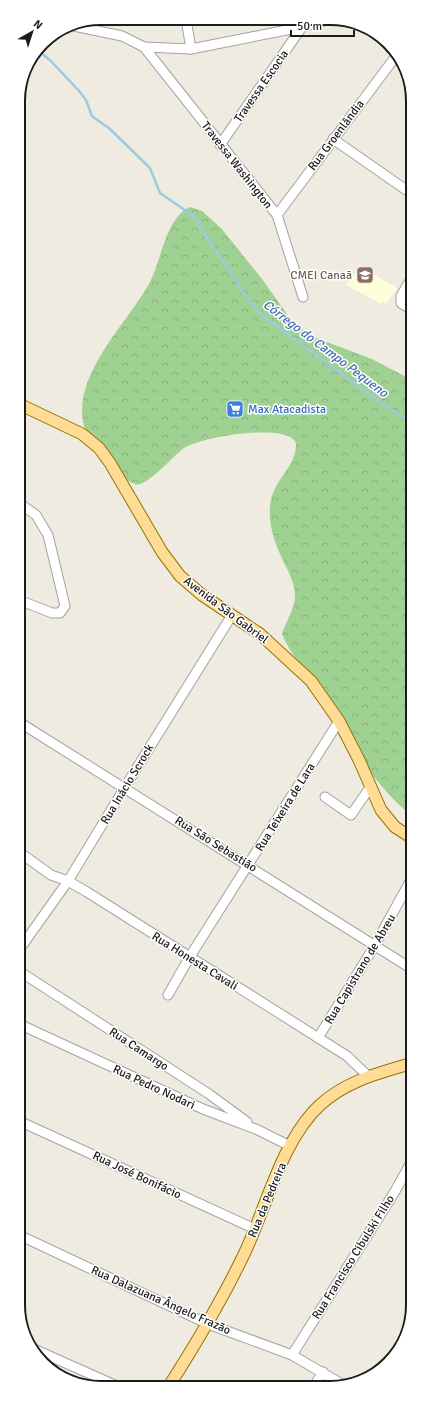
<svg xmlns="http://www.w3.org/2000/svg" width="431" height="1406" font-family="Signika,sans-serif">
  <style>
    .education { fill: #fbffda }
    .forest { fill: url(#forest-crowns) }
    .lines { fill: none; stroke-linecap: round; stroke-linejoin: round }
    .stream { stroke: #9ecadf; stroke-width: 2.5 }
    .minor-casing { stroke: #a3a3a3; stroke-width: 11 }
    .major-casing { stroke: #957300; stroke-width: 13 }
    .minor { stroke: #fff; stroke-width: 9 }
    .major { stroke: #ffdc96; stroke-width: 11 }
    .labels { text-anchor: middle; stroke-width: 3; stroke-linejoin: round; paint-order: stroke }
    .street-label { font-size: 12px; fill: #1c1c1c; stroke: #fff }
    .education-label { font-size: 12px; fill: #785e54; stroke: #fff; text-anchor: end }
    .shop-label { font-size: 12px; fill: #366cbe; stroke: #fff; text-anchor: start }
    .water-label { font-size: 13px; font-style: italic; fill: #436fb1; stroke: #fff }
    .rim { fill: none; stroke: #1c1c1c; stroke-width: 2 }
  </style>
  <defs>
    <pattern id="forest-crowns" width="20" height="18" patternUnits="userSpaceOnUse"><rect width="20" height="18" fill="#9fd193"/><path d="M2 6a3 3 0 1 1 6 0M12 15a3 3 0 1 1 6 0" fill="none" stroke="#88b37e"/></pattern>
  </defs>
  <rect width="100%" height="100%" fill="#efebe1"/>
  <path class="education" d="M360 266 397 288 386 304 383 302 381 304 346 285Z"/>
  <path class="forest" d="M190 207 202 211 221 228 262 279 289 317 299 327 316 338 372 359 412 380V816C369 782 342 728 313 682 302 666 289 652 282 634 286 621 296 607 295 594 294 579 285 566 280 554 273 539 267 517 271 500 275 479 297 465 296 443 295 441 292 438 290 437 271 426 202 437 184 448 174 455 145 489 135 484 121 479 112 464 102 453 97 448 90 442 87 435 64 381 127 325 150 282 161 261 166 217 190 207Z"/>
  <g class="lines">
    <path class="stream" d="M37 50 50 60 80 92 86 100 92 116 110 129 150 168 160 193 195 217 212 246 236 278 241 290 263 316 387 407 412 422"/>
    <defs>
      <g id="minor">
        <path d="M186 19 191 49"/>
        <path d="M69 25 122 36 144 47 191 49 302 27 327 20"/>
        <path d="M144 47 277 215 303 297"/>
        <path d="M333 139 412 194"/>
        <path d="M220 145 302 27"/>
        <path d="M277 215 396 56"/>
        <path d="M412 277 401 296V303L412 310"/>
        <path d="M19 503 36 515 48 535 65 606 60 613H52L19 600"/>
        <path d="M19 722 412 969"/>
        <path d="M325 797 351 815 371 786"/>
        <path d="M19 852 51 875 68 881 87 892 347 1056 368 1076"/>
        <path d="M19 950 68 881 125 787 232 615"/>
        <path d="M19 971 209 1094 247 1122"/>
        <path d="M168 995 189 958 339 721"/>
        <path d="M19 1024 203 1109 258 1130 290 1146"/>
        <path d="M318 1038 375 945 412 878"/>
        <path d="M19 1121 255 1229"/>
        <path d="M19 1235 208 1324 292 1355 345 1386"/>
        <path d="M34 1349 117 1386"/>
        <path d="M292 1355 394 1193 413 1159"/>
        <path d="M314 1386 323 1372"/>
      </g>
      <g id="major">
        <path d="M19 404 82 434 99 448 110 463 162 552 180 576 202 595 260 634 311 681 339 721 359 760 381 810 395 827 412 838"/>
        <path d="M169 1386C197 1342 224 1297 246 1250 267 1204 283 1139 320 1105 346 1081 379 1073 413 1063"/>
      </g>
    </defs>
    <use href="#minor" class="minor-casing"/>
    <use href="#major" class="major-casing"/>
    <use href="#minor" class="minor"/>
    <use href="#major" class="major"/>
  </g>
  <defs>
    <symbol id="school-square" viewBox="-11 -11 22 22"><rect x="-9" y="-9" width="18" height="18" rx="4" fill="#8d6e63" stroke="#fff"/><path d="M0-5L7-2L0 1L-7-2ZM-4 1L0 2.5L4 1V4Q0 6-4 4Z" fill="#fff"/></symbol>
    <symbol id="supermarket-square" viewBox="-11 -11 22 22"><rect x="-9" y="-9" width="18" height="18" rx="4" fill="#3f7fe0" stroke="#fff"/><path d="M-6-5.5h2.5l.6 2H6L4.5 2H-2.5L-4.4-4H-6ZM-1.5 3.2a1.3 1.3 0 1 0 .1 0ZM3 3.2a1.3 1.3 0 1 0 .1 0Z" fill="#fff"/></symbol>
  </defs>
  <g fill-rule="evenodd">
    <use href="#school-square" x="355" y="265" width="20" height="20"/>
    <use href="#supermarket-square" x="225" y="399" width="20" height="20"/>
  </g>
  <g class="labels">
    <g class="street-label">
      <text transform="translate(261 86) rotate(-55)" y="4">Travessa Escocia</text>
      <text transform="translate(336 135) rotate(-53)" y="4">Rua Groenlândia</text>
      <text transform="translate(237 165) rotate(52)" y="4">Travessa Washington</text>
      <text transform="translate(226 610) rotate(37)" y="4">Avenida São Gabriel</text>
      <text transform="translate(127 784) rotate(-59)" y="4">Rua Inácio Scrock</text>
      <text transform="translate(285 807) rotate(-58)" y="4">Rua Teixeira de Lara</text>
      <text transform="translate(216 844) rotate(32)" y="4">Rua São Sebastião</text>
      <text transform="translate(195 961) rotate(32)" y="4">Rua Honesta Cavali</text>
      <text transform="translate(360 969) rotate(-59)" y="4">Rua Capistrano de Abreu</text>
      <text transform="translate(139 1049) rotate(33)" y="4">Rua Camargo</text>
      <text transform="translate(154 1087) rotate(25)" y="4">Rua Pedro Nodari</text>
      <text transform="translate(137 1175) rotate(25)" y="4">Rua José Bonifácio</text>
      <text transform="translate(267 1200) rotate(-67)" y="4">Rua da Pedreira</text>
      <text transform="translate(353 1257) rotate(-58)" y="4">Rua Francisco Cibulski Filho</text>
      <text transform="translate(161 1300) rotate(24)" y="4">Rua Dalazuana Ângelo Frazão</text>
    </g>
    <g class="education-label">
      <text x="352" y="279">CMEI Canaã</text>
    </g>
    <g class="shop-label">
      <text x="248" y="413">Max Atacadista</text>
    </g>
    <g class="water-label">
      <text transform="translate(326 348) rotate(37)" y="5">Córrego do Campo Pequeno</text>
    </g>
  </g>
  <path d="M0 0H431V1406H0ZM101 25H330A76 76 0 0 1 406 101V1305A76 76 0 0 1 330 1381H101A76 76 0 0 1 25 1305V101A76 76 0 0 1 101 25Z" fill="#fff" fill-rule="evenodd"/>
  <path class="rim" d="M101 25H330A76 76 0 0 1 406 101V1305A76 76 0 0 1 330 1381H101A76 76 0 0 1 25 1305V101A76 76 0 0 1 101 25Z"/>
  <g transform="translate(32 32) rotate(39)" stroke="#ffffff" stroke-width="3" paint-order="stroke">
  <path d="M0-3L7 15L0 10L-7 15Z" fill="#1c1c1c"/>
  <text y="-6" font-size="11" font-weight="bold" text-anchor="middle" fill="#1c1c1c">N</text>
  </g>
  <path d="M291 30v6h63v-6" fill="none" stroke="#1c1c1c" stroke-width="2"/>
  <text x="297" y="30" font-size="12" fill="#1c1c1c" stroke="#ffffff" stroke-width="3" paint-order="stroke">50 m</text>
</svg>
